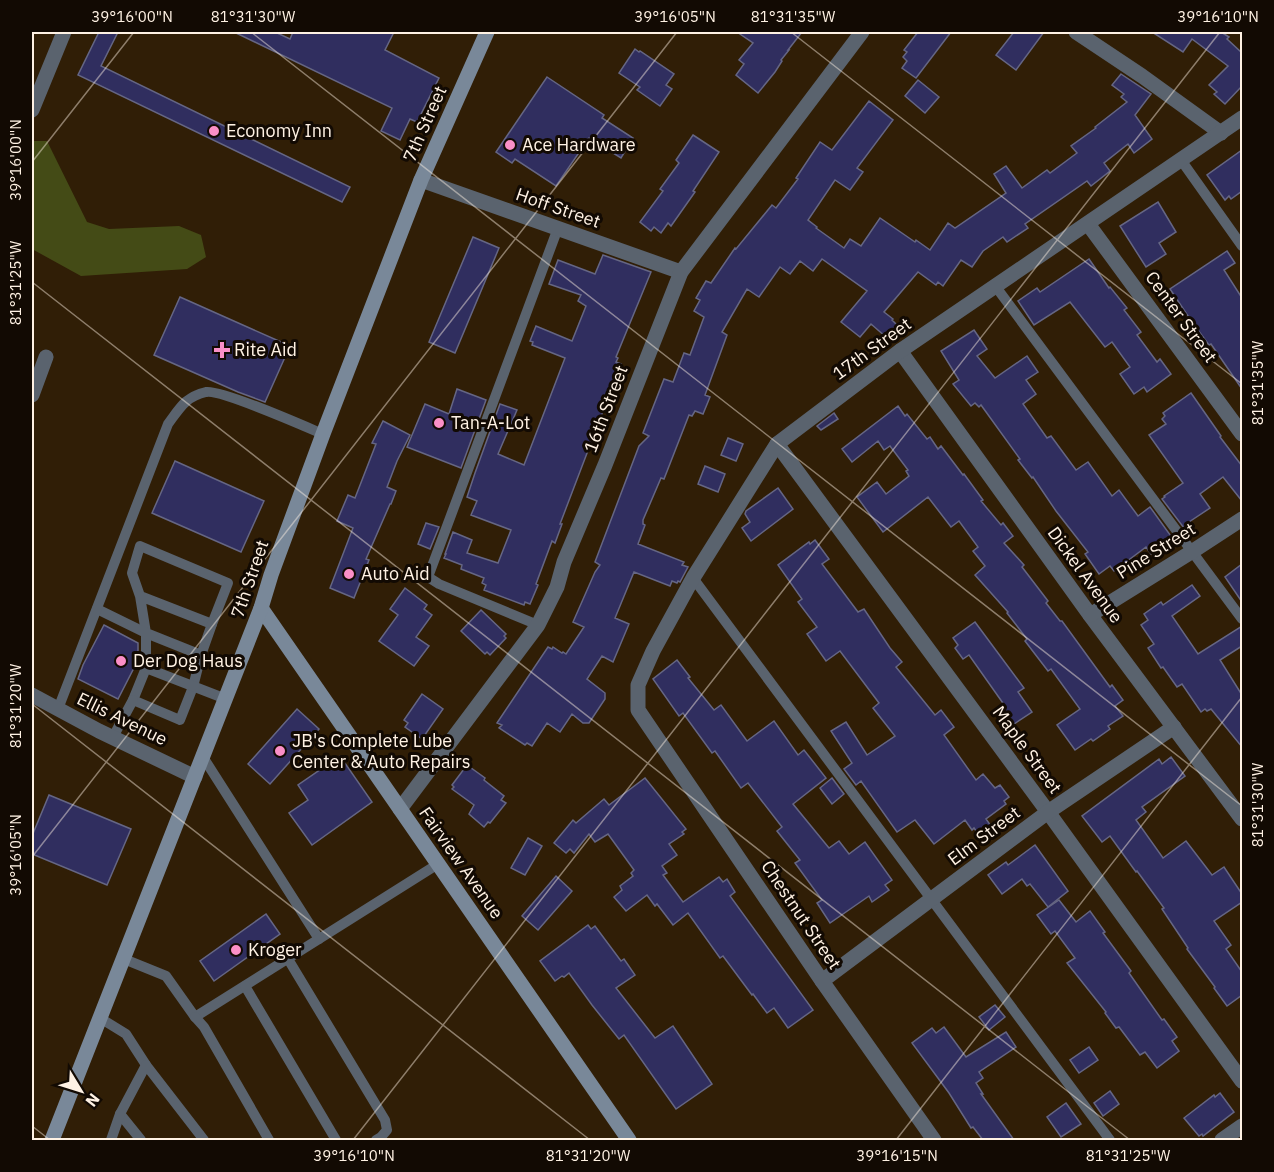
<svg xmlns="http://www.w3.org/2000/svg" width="1274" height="1172" font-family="'IBM Plex Sans',sans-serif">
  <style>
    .green { fill: #444b16 }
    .building { fill: #302e5f; stroke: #656684; stroke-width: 1.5 }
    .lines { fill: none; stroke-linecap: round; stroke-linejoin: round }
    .lane { stroke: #5a636e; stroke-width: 10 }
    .street { stroke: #5a636e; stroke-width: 15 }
    .secondary { stroke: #798899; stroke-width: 15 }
    .ticks { fill: none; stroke: #fff2e4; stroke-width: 1.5; stroke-opacity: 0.45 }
    .poi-dot { fill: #fa8fc7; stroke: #120a03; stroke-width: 2 }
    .labels { text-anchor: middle; stroke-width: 6; stroke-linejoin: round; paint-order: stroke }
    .street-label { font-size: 18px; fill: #fff2e4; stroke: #120a03 }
    .poi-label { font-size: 18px; fill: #fff2e4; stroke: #120a03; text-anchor: start }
    .neatline { fill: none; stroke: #fff2e4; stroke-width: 2 }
    .ticks-label { font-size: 15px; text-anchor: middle; fill: #fff2e4 }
  </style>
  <rect width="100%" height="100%" fill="#301e06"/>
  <path class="green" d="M32 141H47L87 222 109 229 179 226 201 235 206 257 187 269 81 276 32 249Z"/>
  <g class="building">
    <path d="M99 32H118L101 66 350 187 342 202 78 75Z"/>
    <path d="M234 32H275L290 39 293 32H394L385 50 439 78 417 122 410 119 400 140 381 131 392 108Z"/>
    <path d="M737 32H802L788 50H789L781 60 782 61 775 72 758 93 736 75 744 64 739 60 753 43Z"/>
    <path d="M918 32H951L916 78 902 68 907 61 903 57 907 52 904 50Z"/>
    <path d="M1014 32H1044L1016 70 996 55Z"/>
    <path d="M1152 32H1221L1229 37 1227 39 1241 52 1242 50V86L1225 104 1214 94 1217 92 1209 85 1228 66 1192 39 1183 52Z"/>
    <path d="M635 49 639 52 640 51 674 74 666 85 672 89 660 106 637 90 640 87 619 73Z"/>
    <path d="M1121 74 1151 94 1135 115 1152 139 1134 153 1128 144 1104 163 1110 171 1091 186 1087 181 1025 224 1028 228 1007 242 1003 237 983 251 972 267 961 260 943 286 938 282 936 285 918 272 884 312 893 319 892 320 897 325 886 337 871 324 860 337 841 322 867 291 822 259 813 271 800 261 790 274 780 267 759 297 747 289 722 332 727 335 705 395 710 397 703 414 695 411 692 416 689 415 664 479 661 478 643 520V524L645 525 638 544 684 562 682 565 688 567 680 582 678 581 677 583 672 581 670 586 634 572 615 618 629 624 613 662 602 656 587 679 605 693V699L589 723H583L572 714 560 732 547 723 532 746 527 743 525 745 499 728 502 725 497 723 548 647 552 649 553 647 562 653 563 652 566 654 584 627 573 622 595 572 600 565 595 562 639 446 649 436 643 433 664 379 673 382 684 353 690 355 704 317 694 311 700 300 696 298 706 281 711 283 735 248 736 249 772 205 776 208 798 179 796 178 820 142 832 150 869 101 893 120 857 168 863 172 850 190 835 180 808 220 817 227 816 228 844 248 850 239 861 246 880 218 915 242 916 240 930 250 948 223 955 228 1006 193 994 174 1006 166 1022 188 1047 170 1050 173 1077 153 1071 146 1096 128 1095 127 1127 102 1121 97 1124 94 1112 85Z"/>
    <path d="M547 77 604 115 602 118 633 138 621 158 589 138 556 186 515 159 512 163 496 152Z"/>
    <path d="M918 80 939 97 925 113 905 96Z"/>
    <path d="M693 135 719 152 693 191 695 192 671 226 668 223 661 233 654 227 651 231 640 222 663 191 660 189 679 163 676 160Z"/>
    <path d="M1242 150V191L1231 199 1229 196 1225 200 1207 175Z"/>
    <path d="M1158 202 1176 232 1159 243 1166 254 1146 267 1120 226Z"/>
    <path d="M473 237 499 248 455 353 429 342Z"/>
    <path d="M1227 251 1235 263 1224 270 1242 298V389L1211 344 1209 345 1192 322 1170 289Z"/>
    <path d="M603 255 651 272 616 357 618 358 616 362 621 364 560 524H562L555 543 552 541 536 584 538 585 530 604 525 602 524 605 484 590 486 585 482 583 484 578 461 569 462 565 444 558 446 554H445L453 532 472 540 467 553 498 563 511 530 471 515 477 501 467 497 475 473 500 404 517 410 498 454 524 465 565 358 532 345 533 342 530 341 536 326 572 341 586 306 578 301 581 295 549 284 558 260 595 274Z"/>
    <path d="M1089 259 1109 288 1110 287 1127 308 1124 310 1141 332 1137 335 1157 362 1160 359 1171 374 1147 392 1144 387 1134 394 1120 374 1130 367 1112 342 1105 347 1070 302 1034 325 1018 301 1037 288 1040 292Z"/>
    <path d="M180 297 290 346 265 402 238 392 154 355Z"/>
    <path d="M974 330 987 349 977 356 995 378 1027 356 1038 372 1026 380 1036 394 1023 404 1047 438 1051 436 1076 470 1088 462 1112 496 1119 490 1138 516 1150 507 1173 539 1151 554 1146 547 1114 571 1110 566 1099 574 1085 554 1088 552 1056 511 1033 477 1032 478 1018 460 1020 459 981 405 979 407 975 403 971 406 953 384 959 380 941 351Z"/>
    <path d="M457 389 486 400 461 468 407 447 425 404 449 414Z"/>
    <path d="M1191 393 1221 436 1220 437 1242 466V501L1223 477 1200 494 1210 508 1189 522 1190 523 1184 528 1162 499 1165 497 1164 496 1183 483 1149 435 1166 424 1162 419 1165 416 1163 413Z"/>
    <path d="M898 406 905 416 907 414 927 439 930 437 938 449 941 446 963 475 964 474 983 500 981 501 1001 525 1003 523 1013 536 1004 543 1024 565 1022 567 1048 601 1046 603 1060 621H1062L1110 687 1112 685 1123 700 1115 706 1123 716 1108 726 1110 729 1093 741 1091 739 1075 750 1057 725 1080 709 1051 669 1048 671 1025 641 1027 639 1007 613 1008 612 975 575 985 566 973 551 978 547 959 521 951 527 928 497 883 532 857 497 877 482 886 494 909 476 906 471 908 470 890 446 884 450 878 441 852 462 842 449Z"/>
    <path d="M834 413 838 419 821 430 817 426Z"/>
    <path d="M383 421 410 435 397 461 387 487 396 491 391 504H390L366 559 369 560 354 598 330 588 353 528 337 521 348 495 355 498 376 444 372 443Z"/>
    <path d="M728 438 743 444 736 461 721 455Z"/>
    <path d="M175 461 264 501 241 552 152 513Z"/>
    <path d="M705 466 725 474 718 492 698 484Z"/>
    <path d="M778 488 793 509 751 541 742 528 750 522 745 514 746 511Z"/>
    <path d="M426 523 439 527 430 549 418 544Z"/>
    <path d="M815 540 829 559 822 564 858 612 864 609 890 648 902 662 896 667 935 715 941 710 954 727 944 735 976 780 983 774 995 788 1000 785 1009 797 1004 801 1006 804 986 819 991 826 979 835 974 828 972 830 965 820 934 844 915 820 897 832 861 781 856 785 844 769 852 763 831 731 846 722 867 755 895 736 873 708 879 703 840 651 826 661 807 634 817 627 798 602 802 599 778 565 809 542 810 544Z"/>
    <path d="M1242 564V602L1225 577Z"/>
    <path d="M1192 585 1200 596 1172 616 1198 654 1242 626V646L1220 660 1242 695V747L1211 709 1207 711 1205 709 1201 712 1182 684 1177 687 1163 667 1161 668 1148 648 1154 644 1141 625 1148 620 1144 614 1161 602 1163 605Z"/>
    <path d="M405 588 427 605 424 609 432 615 416 637 429 646 414 666 379 641 398 615 390 609Z"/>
    <path d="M481 610 506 634 504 636 506 638 490 655 487 652 485 654 461 631Z"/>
    <path d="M975 622 1024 688 1018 692 1032 712 1014 724 1003 708 1005 706 969 655 963 659 955 648 958 645 953 638Z"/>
    <path d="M104 625 138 643V660L118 699 78 679 83 665Z"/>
    <path d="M677 660 690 677 688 678 714 710 721 705 747 741 774 721 798 755 804 750 826 778 793 804 829 848 839 841 849 854 865 842 892 880 885 885 889 890 872 902 869 896 830 923 817 903 822 900 795 863 800 860 777 831 782 827 748 783 741 788 715 751 712 753 683 713 679 716 653 679Z"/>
    <path d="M422 694 443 709 422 739 405 727 408 723 404 720Z"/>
    <path d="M297 709 319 729 270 784 248 764Z"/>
    <path d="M340 756 372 802 312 845 289 813 308 800 298 785Z"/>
    <path d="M1171 757 1185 776 1142 807 1146 812 1136 820 1163 858 1186 841 1212 875 1224 867 1242 894V902L1214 921 1231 945 1226 949 1242 972V995L1227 1006 1214 988 1215 987 1187 949 1188 948 1162 909 1164 908 1137 871 1136 872 1110 836 1102 842 1082 816 1159 759 1162 764Z"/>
    <path d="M467 765 485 778 484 780 504 796 501 800 506 803 490 823 488 822 484 827 469 814 474 805 452 789 454 787 452 785Z"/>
    <path d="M645 778 686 829 682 832 684 834 669 844 677 855 662 866 667 873 663 875 683 902 719 877 723 882 727 879 735 892 730 896 813 1010 788 1028 774 1008 767 1013 753 994 752 995 723 956 720 958 688 913 673 925 657 904 655 906 647 895 626 911 614 897 622 890 620 886 633 876 631 873 634 870 608 834 595 842 589 834 574 853 570 849 566 853 554 843 573 820 576 823 604 799 609 805Z"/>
    <path d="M832 778 844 794 832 804 820 788Z"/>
    <path d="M49 795 131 829 107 885 32 854V836Z"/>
    <path d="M528 838 542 846 525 875 511 868Z"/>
    <path d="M1035 845 1068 891 1048 907 1030 884 1027 886 1022 879 1002 894 988 875 1006 862 1008 865Z"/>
    <path d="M556 876 572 891 538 930 522 916Z"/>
    <path d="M1059 900 1076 922 1090 911 1105 932 1103 933 1131 971 1129 973 1162 1020 1164 1019 1177 1037 1172 1041 1179 1051 1157 1068 1145 1052 1140 1055 1119 1027 1116 1028 1105 1013 1106 1012 1067 963 1075 958 1055 931 1051 934 1037 915Z"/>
    <path d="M266 914 280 934 214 981 200 961Z"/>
    <path d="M588 925 591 929 595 926 621 961 624 959 635 975 616 988 655 1038 673 1026 712 1084 676 1109 624 1035 619 1039 592 1005 569 973 564 977 562 976 555 981 540 961Z"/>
    <path d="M995 1005 1005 1017 989 1030 979 1017Z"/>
    <path d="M944 1027 966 1057 1006 1032 1016 1047 979 1072 983 1078 976 1083 983 1094H981L1014 1140H983L973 1127 971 1128 949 1093 912 1043 932 1028 936 1033Z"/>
    <path d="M1089 1047 1098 1060 1079 1073 1070 1060Z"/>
    <path d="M1110 1091 1119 1104 1103 1116 1094 1103Z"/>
    <path d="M1220 1093 1234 1112 1203 1136 1202 1134 1199 1136 1184 1118 1214 1095 1215 1097Z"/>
    <path d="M1066 1103 1081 1124 1061 1137 1047 1117Z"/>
  </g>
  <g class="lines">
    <g class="lane">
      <path d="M1181 160 1242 246"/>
      <path d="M996 287 1242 619"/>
      <path d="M693 578 1110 1140"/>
      <path d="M140 596 132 573 140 546 228 583 212 624 140 596 146 633 201 655 193 687 180 720 133 700 146 668"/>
      <path d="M97 609 146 633V668L226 699"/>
      <path d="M538 625 439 584 428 577 558 228"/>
      <path d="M201 655 212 624"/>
      <path d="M58 709 168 424C180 408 185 397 206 392 220 389 304 426 323 434"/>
      <path d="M113 737 133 700"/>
      <path d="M203 757 319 939"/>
      <path d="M124 959 166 976 195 1017 438 864"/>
      <path d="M288 959 385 1120 387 1130 381 1137 376 1140"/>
      <path d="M245 986 336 1140"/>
      <path d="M195 1017 204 1027 269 1140"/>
      <path d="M100 1018 126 1034 146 1065 204 1140"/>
      <path d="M120 1114 141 1140"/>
      <path d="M111 1140 120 1114 146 1065"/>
    </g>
    <g class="street">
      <path d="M1076 32 1142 76 1221 133"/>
      <path d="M32 110 64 32"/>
      <path d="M421 180 681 272"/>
      <path d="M1088 224 1242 434"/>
      <path d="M900 351 1090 615 1242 819"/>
      <path d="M32 395 46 357"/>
      <path d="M777 444 1048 812 1242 1081"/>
      <path d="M1090 615 1193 551 1242 519"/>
      <path d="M32 695 99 731 195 777"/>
      <path d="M400 809 538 625 557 587 564 562 605 465 681 272 862 32"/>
      <path d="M822 981 1048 812 1174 727"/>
      <path d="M934 1140 822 981 638 710V685L653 651 693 578 777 444 900 351 1242 118"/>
      <path d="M1222 1140 1242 1126"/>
    </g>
    <g class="secondary">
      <path d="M261 608 629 1140"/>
      <path d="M52 1140 261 608 271 575 323 434 421 180 487 32"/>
    </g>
  </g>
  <path class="ticks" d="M251 32 1242 806M791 32 1242 384M32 162 134 32M32 282 1130 1140M32 704 590 1140M32 857 677 32M32 1126 50 1140M353 1140 1220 32M896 1140 1242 697"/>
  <g class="poi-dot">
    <circle cx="214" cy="131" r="6"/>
    <circle cx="510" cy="145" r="6"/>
    <path d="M219 341h6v6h6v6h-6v6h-6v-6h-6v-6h6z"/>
    <circle cx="439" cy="423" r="6"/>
    <circle cx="349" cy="574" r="6"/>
    <circle cx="121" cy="661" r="6"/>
    <circle cx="280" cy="751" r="6"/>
    <circle cx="236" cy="950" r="6"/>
  </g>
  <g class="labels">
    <g class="street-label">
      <text transform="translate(425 124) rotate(-66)" y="6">7th Street</text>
      <text transform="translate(558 208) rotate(19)" y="6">Hoff Street</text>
      <text transform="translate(1181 317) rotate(54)" y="6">Center Street</text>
      <text transform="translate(872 349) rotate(-36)" y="6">17th Street</text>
      <text transform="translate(606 409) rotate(-69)" y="6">16th Street</text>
      <text transform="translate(1156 551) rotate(-32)" y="6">Pine Street</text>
      <text transform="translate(1085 575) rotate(54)" y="6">Dickel Avenue</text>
      <text transform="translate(250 579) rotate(-71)" y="6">7th Street</text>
      <text transform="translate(122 719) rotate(26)" y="6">Ellis Avenue</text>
      <text transform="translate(1027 750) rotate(54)" y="6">Maple Street</text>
      <text transform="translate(984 836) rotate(-37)" y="6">Elm Street</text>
      <text transform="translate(461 863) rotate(55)" y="6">Fairview Avenue</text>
      <text transform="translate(801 915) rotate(56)" y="6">Chestnut Street</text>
    </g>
    <g class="poi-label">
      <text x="226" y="137">Economy Inn</text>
      <text x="522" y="151">Ace Hardware</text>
      <text x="234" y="356">Rite Aid</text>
      <text x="451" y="429">Tan-A-Lot</text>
      <text x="361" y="580">Auto Aid</text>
      <text x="133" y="667">Der Dog Haus</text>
      <text x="292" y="747">JB's Complete Lube<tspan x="292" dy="21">Center &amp; Auto Repairs</tspan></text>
      <text x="248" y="956">Kroger</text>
    </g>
  </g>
  <rect width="1274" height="1172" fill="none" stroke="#120a03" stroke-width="66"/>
  <g transform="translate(81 1091) rotate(128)" stroke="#120a03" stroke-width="4.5" paint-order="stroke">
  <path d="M0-4.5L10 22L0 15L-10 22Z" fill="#fff2e4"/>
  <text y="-9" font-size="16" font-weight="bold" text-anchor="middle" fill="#fff2e4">N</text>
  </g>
  <rect x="33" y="33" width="1208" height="1106" class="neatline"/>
  <g class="ticks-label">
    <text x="132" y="22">39°16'00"N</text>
    <text x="253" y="22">81°31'30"W</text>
    <text x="675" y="22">39°16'05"N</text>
    <text x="793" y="22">81°31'35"W</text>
    <text x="1218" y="22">39°16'10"N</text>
    <text transform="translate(16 160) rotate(-90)" y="5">39°16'00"N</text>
    <text transform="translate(16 283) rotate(-90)" y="5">81°31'25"W</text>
    <text transform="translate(1258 383) rotate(-90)" y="5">81°31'35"W</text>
    <text transform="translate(16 706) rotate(-90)" y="5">81°31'20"W</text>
    <text transform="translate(1258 805) rotate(-90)" y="5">81°31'30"W</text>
    <text transform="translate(16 855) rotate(-90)" y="5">39°16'05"N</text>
    <text x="354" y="1161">39°16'10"N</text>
    <text x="588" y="1161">81°31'20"W</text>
    <text x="897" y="1161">39°16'15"N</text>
    <text x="1128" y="1161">81°31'25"W</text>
  </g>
</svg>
